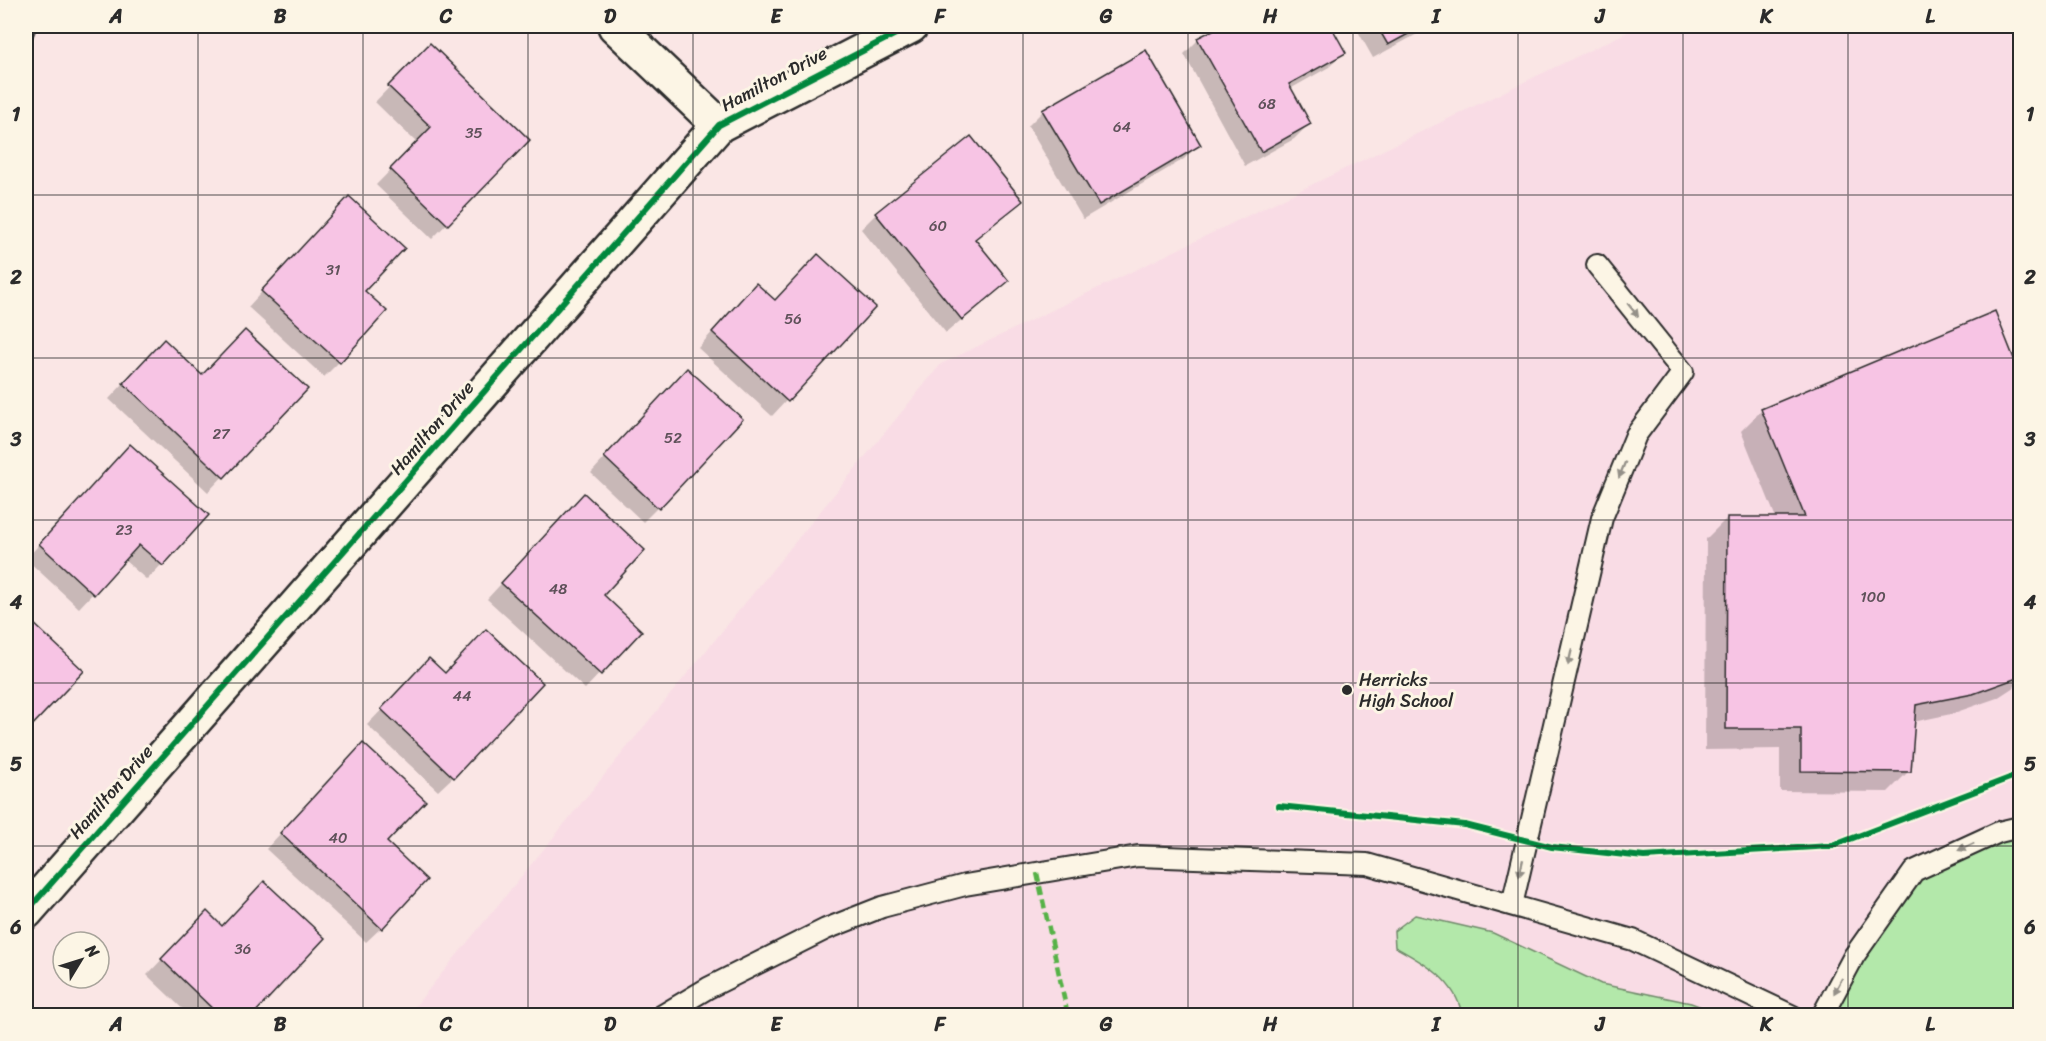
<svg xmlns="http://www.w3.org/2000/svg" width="2046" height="1041" font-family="Sriracha,sans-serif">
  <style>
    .built { fill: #f9dce5 }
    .green { fill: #b3e8aa; stroke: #6f8a6a; stroke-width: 1.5 }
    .shadow { fill: #0003 }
    .building { fill: #f7c4e4; stroke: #2b2b2b; stroke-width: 1.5 }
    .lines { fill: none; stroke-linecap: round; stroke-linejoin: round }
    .lane-casing { stroke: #2b2b2b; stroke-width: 24 }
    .street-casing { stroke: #2b2b2b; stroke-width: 38 }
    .lane { stroke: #fcf5e5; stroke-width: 20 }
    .street { stroke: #fcf5e5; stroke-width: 33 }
    .quiet { stroke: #56b246; stroke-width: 4.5; stroke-dasharray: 9 4.5; stroke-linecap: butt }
    .cycleway-casing { stroke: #fcf5e5; stroke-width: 10 }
    .cycleway { stroke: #00873e; stroke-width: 6 }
    .oneway { fill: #949088 }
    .grid { fill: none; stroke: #2b2b2b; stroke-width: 1.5; stroke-opacity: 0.55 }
    .poi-dot { fill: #2b2b2b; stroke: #fcf5e5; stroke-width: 2 }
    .labels { text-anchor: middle; stroke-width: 6; stroke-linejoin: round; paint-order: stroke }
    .number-label { font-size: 15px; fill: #5e5159 }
    .street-label { font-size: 18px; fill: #2b2b2b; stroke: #fcf5e5 }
    .poi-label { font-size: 18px; fill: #2b2b2b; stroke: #fcf5e5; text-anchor: start }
    .neatline { fill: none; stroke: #2b2b2b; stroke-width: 2 }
    .grid-label { font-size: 20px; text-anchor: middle; font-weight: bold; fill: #2b2b2b }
  </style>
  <rect width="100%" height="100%" fill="#fae6e5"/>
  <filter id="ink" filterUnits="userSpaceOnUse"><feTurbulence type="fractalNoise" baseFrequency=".0167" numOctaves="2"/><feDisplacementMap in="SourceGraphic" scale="12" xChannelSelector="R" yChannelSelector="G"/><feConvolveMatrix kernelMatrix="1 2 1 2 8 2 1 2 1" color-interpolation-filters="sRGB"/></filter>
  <g filter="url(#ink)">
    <path class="built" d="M1640 26H2020V1015L407 1016 941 364Z"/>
    <g class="green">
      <path d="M2020 827V1015L1822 1016 1914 871Z"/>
      <path d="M1415 915 1493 933 1601 984 1691 1003 1723 1015H1462C1456 980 1424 963 1395 947L1394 931Z"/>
    </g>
    <g class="shadow">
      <path d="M1224 26H1329L1344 52 1329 67 1290 89 1309 124 1294 139 1245 166 1184 54 1198 40Z"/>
      <path d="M1355 26H1432L1373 58Z"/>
      <path d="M430 45 528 140 432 239 376 185 417 143 375 102Z"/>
      <path d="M1043 111 1199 144 1184 159 1083 219 1028 126Z"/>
      <path d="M1021 201 974 241 1007 281 946 333 861 229 876 214Z"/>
      <path d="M334 213 363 291 339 362 324 377 248 307Z"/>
      <path d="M741 300 775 302 873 307 772 416 698 348Z"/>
      <path d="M1994 313 2020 378V683L1997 698 1951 714 1913 722 1909 771 1888 792 1780 791V749L1705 750 1706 539 1727 518H1776L1741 431 1762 410Z"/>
      <path d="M149 356 202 377 306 389 208 492 109 399Z"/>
      <path d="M673 385 658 507 643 522 591 473Z"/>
      <path d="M116 461 207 516 147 580 124 560 79 608 26 559Z"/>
      <path d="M569 510 602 595 640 631 585 689 487 599Z"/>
      <path d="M30 622 82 671 26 730V627Z"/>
      <path d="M415 675H445L453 777 438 791 367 725Z"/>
      <path d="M349 760 385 843 381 928 366 942 266 849Z"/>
      <path d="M192 928 250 1016H190L147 975Z"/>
    </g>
    <g class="building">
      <path d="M26 26H37L26 54Z"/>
      <path d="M1221 26H1331L1346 53 1289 84 1311 124 1261 152 1197 38Z"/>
      <path d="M1377 26H1423L1388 45Z"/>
      <path d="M430 43 530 140 448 225 390 169 431 127 388 86Z"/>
      <path d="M1146 50 1201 145 1099 205 1042 110Z"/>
      <path d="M971 136 1023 201 975 239 1009 281 962 320 875 213Z"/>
      <path d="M349 196 405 248 365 291 387 311 340 363 261 291Z"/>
      <path d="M818 254 876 307 788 402 712 332 756 283 775 300Z"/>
      <path d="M1995 311 2020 374V677L1973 694 1916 705 1911 772 1801 771V729H1726L1727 517H1805L1761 409Z"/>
      <path d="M245 330 308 389 224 478 123 383 164 339 202 375Z"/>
      <path d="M687 368 743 419 659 509 604 457Z"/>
      <path d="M130 444 209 515 163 566 139 545 94 595 39 544Z"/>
      <path d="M584 493 645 550 604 595 642 631 601 675 501 583Z"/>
      <path d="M30 620 84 671 26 732V625Z"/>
      <path d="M486 629 543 683 454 778 381 709 429 658 445 673Z"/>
      <path d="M363 743 426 801 387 842 427 880 382 929 280 833Z"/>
      <path d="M264 881 325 938 252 1016H220L161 959 207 911 222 926Z"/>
    </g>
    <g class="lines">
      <defs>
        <g id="lane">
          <path d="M1512 905 1602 518 1636 435 1683 372 1597 265"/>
          <path d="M661 1016 708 988 826 929 882 907 965 885 1138 856 1367 864 1633 940 1793 1016"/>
          <path d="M1822 1016 1854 956 1914 871 1999 832 2020 827"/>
        </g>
        <g id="street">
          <path d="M615 26 719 125"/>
          <path d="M26 912 719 125 911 26"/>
        </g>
      </defs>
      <use href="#lane" class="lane-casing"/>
      <use href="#street" class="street-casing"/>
      <use href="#lane" class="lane"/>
      <use href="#street" class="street"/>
      <path class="quiet" d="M1037 873 1068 1016"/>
      <defs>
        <g id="cycleway">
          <path d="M1279 806 1465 825 1552 847 1644 857 1832 846 2020 774"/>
          <path d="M26 912 719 125 911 26"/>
        </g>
      </defs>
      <use href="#cycleway" class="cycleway-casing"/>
      <use href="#cycleway" class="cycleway"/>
    </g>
    <defs><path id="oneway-solid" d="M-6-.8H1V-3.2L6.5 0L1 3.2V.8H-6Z" transform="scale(1.5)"/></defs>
    <g class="oneway">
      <use href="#oneway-solid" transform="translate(1633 310) rotate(51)"/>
      <use href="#oneway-solid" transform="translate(1622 470) rotate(112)"/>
      <use href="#oneway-solid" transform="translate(1570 657) rotate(103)"/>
      <use href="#oneway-solid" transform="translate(1966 847) rotate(155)"/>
      <use href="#oneway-solid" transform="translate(1521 868) rotate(103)"/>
      <use href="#oneway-solid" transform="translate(1838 986) rotate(118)"/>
    </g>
  </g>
  <path class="grid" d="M198 26V1016M363 26V1016M528 26V1016M693 26V1016M858 26V1016M1023 26V1016M1188 26V1016M1353 26V1016M1518 26V1016M1683 26V1016M1848 26V1016M26 195H2020M26 358H2020M26 520H2020M26 683H2020M26 846H2020"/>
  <circle class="poi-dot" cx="1347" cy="690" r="6"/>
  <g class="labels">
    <g class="number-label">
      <text x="1267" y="109">68</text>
      <text x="1122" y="132">64</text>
      <text x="474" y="138">35</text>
      <text x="938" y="231">60</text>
      <text x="333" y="275">31</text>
      <text x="793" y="324">56</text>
      <text x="221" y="439">27</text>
      <text x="673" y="443">52</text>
      <text x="124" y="535">23</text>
      <text x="558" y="594">48</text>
      <text x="1873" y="602">100</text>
      <text x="462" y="701">44</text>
      <text x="338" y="843">40</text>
      <text x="243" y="954">36</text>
    </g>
    <g class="street-label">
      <text transform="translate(774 79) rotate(-28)" y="6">Hamilton Drive</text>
      <text transform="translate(432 428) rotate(-49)" y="6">Hamilton Drive</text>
      <text transform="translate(111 792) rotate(-49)" y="6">Hamilton Drive</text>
    </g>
    <g class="poi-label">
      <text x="1359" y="686">Herricks<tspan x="1359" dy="21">High School</tspan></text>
    </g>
  </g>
  <rect width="2046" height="1041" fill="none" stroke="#fcf5e5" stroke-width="66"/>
  <g transform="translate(81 960) rotate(52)"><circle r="28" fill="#fcf5e5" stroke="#a8a49b" stroke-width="1.5"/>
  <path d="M0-4.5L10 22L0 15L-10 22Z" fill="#2b2b2b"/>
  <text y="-9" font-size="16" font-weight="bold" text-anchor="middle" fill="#2b2b2b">N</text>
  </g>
  <rect x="33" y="33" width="1980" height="975" class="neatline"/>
  <g class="grid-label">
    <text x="116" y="23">A</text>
    <text x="280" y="23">B</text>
    <text x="446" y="23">C</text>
    <text x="610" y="23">D</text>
    <text x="776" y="23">E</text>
    <text x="940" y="23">F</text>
    <text x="1106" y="23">G</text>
    <text x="1270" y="23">H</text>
    <text x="1436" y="23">I</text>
    <text x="1600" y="23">J</text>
    <text x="1766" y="23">K</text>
    <text x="1930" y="23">L</text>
    <text x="16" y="121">1</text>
    <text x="2030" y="121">1</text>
    <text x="16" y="284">2</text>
    <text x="2030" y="284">2</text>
    <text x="16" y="446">3</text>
    <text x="2030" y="446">3</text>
    <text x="16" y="609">4</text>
    <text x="2030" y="609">4</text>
    <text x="16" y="771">5</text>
    <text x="2030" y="771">5</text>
    <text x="16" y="934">6</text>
    <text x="2030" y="934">6</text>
    <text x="116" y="1031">A</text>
    <text x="280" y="1031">B</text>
    <text x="446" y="1031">C</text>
    <text x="610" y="1031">D</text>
    <text x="776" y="1031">E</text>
    <text x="940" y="1031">F</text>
    <text x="1106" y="1031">G</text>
    <text x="1270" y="1031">H</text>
    <text x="1436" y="1031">I</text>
    <text x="1600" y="1031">J</text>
    <text x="1766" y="1031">K</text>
    <text x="1930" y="1031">L</text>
  </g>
</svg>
